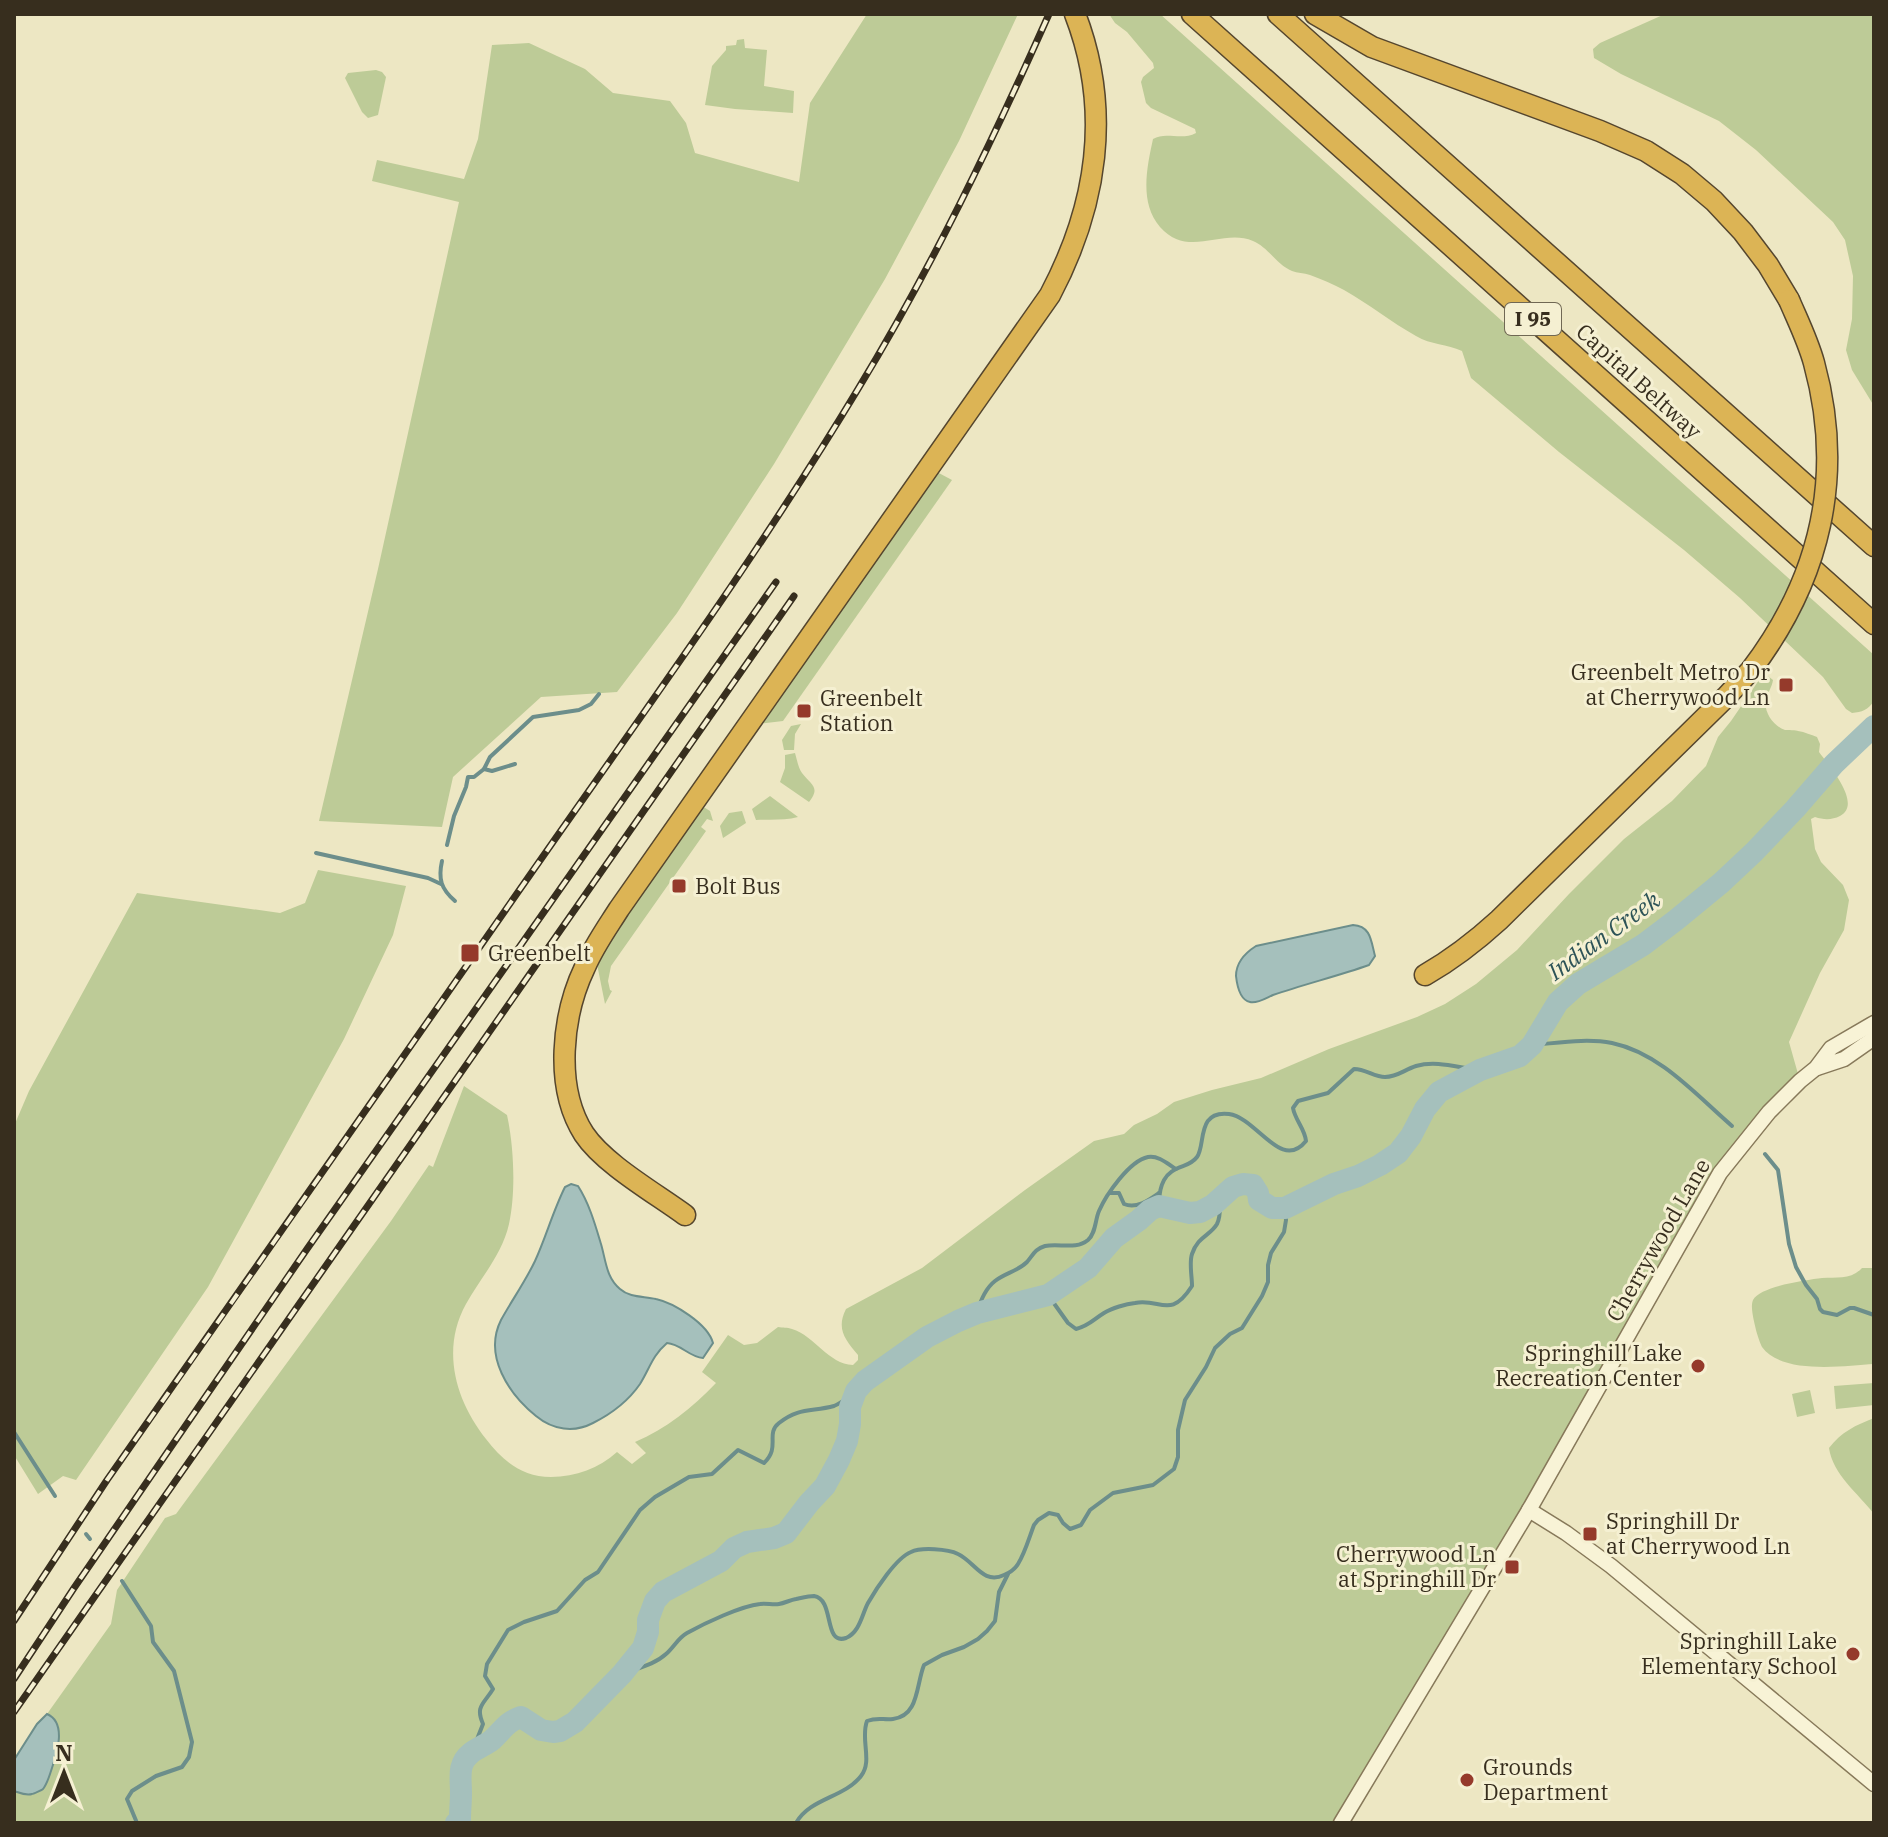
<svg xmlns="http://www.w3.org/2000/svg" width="1888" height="1837" font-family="'IBM Plex Serif',serif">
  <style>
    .green { fill: #bdcb97 }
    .water { fill: #a5c0bc; stroke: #6c8e8b; stroke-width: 2 }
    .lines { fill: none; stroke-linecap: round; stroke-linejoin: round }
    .stream { stroke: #6c8e8b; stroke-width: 4 }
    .river { stroke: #a5c0bc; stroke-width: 22 }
    .minor-casing { stroke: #87795a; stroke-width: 17 }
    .highway-casing { stroke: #55462e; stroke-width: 23 }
    .minor { stroke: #f8f3d6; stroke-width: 14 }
    .highway { stroke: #dcb455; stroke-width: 20 }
    .rail-casing { stroke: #372e1e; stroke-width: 7 }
    .rail { stroke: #f5f0d2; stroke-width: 4; stroke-dasharray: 12; stroke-linecap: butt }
    .highway-bridge-casing { stroke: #55462e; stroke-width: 23; stroke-linecap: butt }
    .highway-bridge { stroke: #dcb455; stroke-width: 20 }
    .poi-dot { fill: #953a2b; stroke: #f5f0d2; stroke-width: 3 }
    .labels { text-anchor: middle; stroke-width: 6; stroke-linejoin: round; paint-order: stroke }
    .shield { fill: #f5f0d2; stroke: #706854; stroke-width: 2 }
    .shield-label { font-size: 20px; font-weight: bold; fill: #372e1e }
    .street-label { font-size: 22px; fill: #372e1e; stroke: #f5f0d2 }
    .poi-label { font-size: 22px; fill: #372e1e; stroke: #f5f0d2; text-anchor: start }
    .water-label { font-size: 24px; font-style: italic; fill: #2d5357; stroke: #f5f0d2 }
  </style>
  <rect width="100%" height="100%" fill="#ede7c3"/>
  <g class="green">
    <path d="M867 14H1018L959 141 885 279 774 464 677 613 617 692 541 697 453 777 442 827 319 821 378 569 459 202 372 181 377 160 464 179 478 139 492 45 529 43 585 69 613 93 670 101 686 123 695 153 799 182 810 103Z"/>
    <path d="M1109 14H1160L1874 655V701C1868 710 1862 712 1852 713L1846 709 1823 677 1740 598 1684 550 1559 452 1471 378 1462 351C1447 344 1431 345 1416 336 1391 322 1369 304 1344 290 1333 284 1321 279 1310 275 1304 273 1297 273 1292 271 1277 265 1268 247 1253 241 1222 228 1188 259 1160 227 1139 203 1147 167 1153 139 1166 131 1181 141 1196 133L1195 129 1151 108 1146 103 1141 82 1143 77 1154 68 1153 63 1127 32 1115 23Z"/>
    <path d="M1665 14H1874V406L1852 370 1846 350 1852 319 1853 276 1845 240 1833 222 1756 150 1719 121 1621 74 1594 58 1593 49 1600 43Z"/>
    <path d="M744 39 745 48 767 50 764 86 794 91 793 113 735 109 705 105 712 66 726 50V46L736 45 737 40Z"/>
    <path d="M376 70 382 72 386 77 378 115 368 118 362 112 345 78 348 73Z"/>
    <path d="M935 471 952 480 783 721 757 724Z"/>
    <path d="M1768 676 1773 680C1772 687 1768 692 1766 699 1763 711 1773 726 1785 730 1787 730 1797 730 1798 731 1805 732 1811 735 1817 737L1820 744 1819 752C1829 766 1863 804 1840 816 1832 820 1824 820 1815 817L1811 819 1815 849 1821 862 1843 885 1849 900 1844 930 1820 973 1789 1042 1800 1081 1747 1138 1341 1823H14V1791H17L59 1738 53 1717 47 1714 111 1624 117 1590 165 1518 176 1514 391 1221 429 1165 433 1167 464 1086 507 1115C514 1147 516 1192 509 1224 502 1255 481 1277 466 1304 441 1349 455 1400 486 1439 503 1461 522 1477 551 1477 576 1477 599 1468 617 1452L632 1464 646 1453 635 1442C666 1429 692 1408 716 1383L702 1372 728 1335 744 1345 757 1343 778 1327C783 1328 787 1327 792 1329 815 1336 828 1364 853 1365L858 1360V1355C845 1339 836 1329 846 1309L922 1268 1025 1190 1094 1141 1124 1134 1134 1125 1157 1114 1174 1102 1212 1090 1261 1078 1329 1049 1417 1017 1445 1004 1476 984 1517 950 1569 894 1624 839 1672 801 1706 766 1718 737 1731 721 1759 680Z"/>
    <path d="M801 724 795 734 794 750H784L782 740 791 726Z"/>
    <path d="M795 753C797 760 798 767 802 773 811 785 821 787 809 802L780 782 785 768V755Z"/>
    <path d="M770 796 798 817C785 821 770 819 756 820L752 809Z"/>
    <path d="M702 806 710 811 713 821 707 819 701 827 706 831 611 966 608 981 610 990 612 991 605 1004 596 959Z"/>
    <path d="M742 811 746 823 723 838 720 826 729 813Z"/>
    <path d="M318 870 406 886 393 935 344 1039 208 1287 76 1480 63 1476 38 1494 14 1455V1126L29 1091 137 893 280 913 305 903Z"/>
    <path d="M1862 1268H1874V1364C1844 1366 1782 1375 1762 1347 1760 1343 1757 1334 1756 1330 1754 1321 1750 1307 1753 1300 1760 1286 1807 1280 1822 1278 1837 1277 1851 1280 1862 1268Z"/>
    <path d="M1874 1383V1405L1836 1409 1834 1386Z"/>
    <path d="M1810 1390 1815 1413 1797 1417 1792 1394Z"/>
    <path d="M1874 1418V1514C1858 1493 1833 1475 1829 1448 1841 1432 1856 1425 1874 1418Z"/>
  </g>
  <g class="water">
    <path d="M1353 925C1371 926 1371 941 1375 956L1369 965C1338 976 1305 984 1273 995 1266 998 1257 1004 1250 1002 1240 1000 1237 985 1236 976 1236 963 1245 953 1256 946Z"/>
    <path d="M571 1184 578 1186C589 1203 595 1224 601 1244 606 1261 606 1277 620 1289 630 1298 644 1296 656 1299 674 1303 708 1324 713 1343L703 1358C689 1357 681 1344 667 1343 652 1356 650 1368 640 1384 629 1400 611 1414 593 1423 574 1433 553 1430 536 1416 509 1394 483 1356 501 1320 512 1300 525 1282 535 1261 546 1237 553 1211 565 1187Z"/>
    <path d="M47 1714C68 1723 56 1756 51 1771 49 1777 47 1784 43 1789 42 1790 33 1794 32 1794 26 1796 20 1793 14 1791V1760L37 1724Z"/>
  </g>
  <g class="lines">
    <g class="stream">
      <path d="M1868 732 1874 736"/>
      <path d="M484 769 492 771 515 764"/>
      <path d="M447 845 454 816 466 787 468 777H474L484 769 490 757 533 717 579 710 591 704 599 694"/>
      <path d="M316 853 428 878 441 884"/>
      <path d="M442 861C438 879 441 889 455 901"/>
      <path d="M1532 1045C1558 1043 1586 1038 1612 1043 1660 1053 1696 1095 1732 1126"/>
      <path d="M1765 1154 1778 1170 1789 1244 1796 1267 1806 1285 1817 1299 1820 1309 1823 1312 1837 1315 1850 1308H1854L1874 1315"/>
      <path d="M1110 1193H1119L1124 1204C1137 1209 1149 1200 1159 1193"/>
      <path d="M1159 1206C1159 1192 1161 1176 1176 1169 1184 1165 1191 1165 1197 1157 1206 1145 1196 1110 1229 1114 1257 1118 1281 1172 1306 1141 1305 1129 1295 1120 1293 1108L1298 1101 1328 1093 1354 1069C1366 1069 1374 1077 1385 1077 1397 1077 1404 1070 1416 1066 1437 1060 1459 1068 1480 1070"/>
      <path d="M1048 1295 1068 1323 1076 1329C1089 1326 1094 1319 1104 1313 1112 1308 1126 1304 1135 1303 1161 1298 1170 1320 1192 1286 1192 1276 1189 1263 1192 1254 1198 1236 1210 1236 1217 1224 1221 1216 1220 1206 1220 1198"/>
      <path d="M977 1313C980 1302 986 1288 995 1281 1005 1273 1018 1271 1027 1262 1033 1255 1035 1249 1045 1246 1059 1243 1076 1250 1088 1240 1096 1233 1095 1220 1099 1211 1106 1195 1129 1161 1148 1157 1158 1155 1168 1164 1176 1169"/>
      <path d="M14 1432 55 1496"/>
      <path d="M86 1534 90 1539"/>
      <path d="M122 1581 151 1626 153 1642 174 1671 192 1742 189 1757 182 1767 156 1776 132 1791 127 1799 137 1823"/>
      <path d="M622 1674C637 1668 654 1665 666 1654 674 1647 678 1638 687 1633 705 1623 741 1606 760 1604 766 1603 773 1605 779 1604 785 1603 790 1600 796 1599 801 1598 809 1596 814 1596 835 1599 823 1646 846 1638 860 1632 862 1614 868 1603 876 1589 896 1558 911 1552 921 1547 948 1549 958 1554 975 1562 983 1585 1004 1575 1009 1573 1015 1569 1018 1564 1025 1553 1029 1538 1034 1525L1038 1520 1049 1513 1058 1515 1063 1523 1070 1529 1081 1525 1090 1510 1113 1493 1153 1485 1174 1469 1178 1457V1430L1185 1400 1206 1367 1215 1348 1230 1334 1242 1328 1262 1296 1268 1282V1265L1271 1253 1284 1232 1286 1220 1285 1208"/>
      <path d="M472 1752 483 1724C475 1706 484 1704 493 1689L485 1676 487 1664 508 1630 524 1622 557 1611 585 1580 598 1572 640 1510 655 1497 689 1477 712 1474 738 1450 764 1463C781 1447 765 1434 779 1423 799 1407 812 1412 834 1406 842 1403 849 1396 856 1391"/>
      <path d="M460 1823V1819"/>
      <path d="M796 1823C810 1798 844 1798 861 1776 873 1761 860 1739 867 1721 877 1717 883 1720 893 1719 919 1716 916 1685 924 1665L942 1655 964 1647 978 1639 987 1631 995 1621 999 1592 1008 1574"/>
    </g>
    <path class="river" d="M456 1823 460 1819C460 1810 461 1802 461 1793 461 1778 457 1764 471 1753 477 1748 486 1745 492 1740 503 1730 506 1722 521 1717L541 1730 553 1732 560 1731 575 1722 622 1674 643 1648 648 1632V1620L655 1601 663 1592 721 1561 734 1548 747 1542 774 1538 786 1533 809 1503 825 1486 839 1460 847 1441 850 1424V1407L856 1391 865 1381 927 1337 958 1321 977 1313 1048 1295 1088 1268 1114 1238 1139 1220 1150 1210 1159 1206 1190 1213 1200 1212 1213 1205 1233 1187 1243 1184 1253 1185 1258 1193 1259 1200 1272 1208H1285L1334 1184 1358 1176 1380 1165 1398 1153 1411 1136 1425 1109 1439 1092 1480 1070 1520 1056 1532 1045 1558 1002 1578 984 1643 945 1676 920 1721 883 1754 852 1795 809 1834 764 1874 726"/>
    <defs>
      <g id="minor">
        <path d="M1817 1068 1844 1059 1874 1038"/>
        <path d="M1529 1510 1566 1533 1611 1566 1874 1784"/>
        <path d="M1341 1823 1529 1510 1720 1173 1769 1112 1800 1081 1816 1068 1831 1048 1874 1023"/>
      </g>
      <g id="highway">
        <path d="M1192 14 1874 624"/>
        <path d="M1278 14 1874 546"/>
        <path d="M1315 14 1372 47 1600 131 1646 151 1682 174 1714 201 1743 232 1768 265 1789 300"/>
        <path d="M1425 975C1453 959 1476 941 1499 920L1726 697 1751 670"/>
        <path d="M685 1215C655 1193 604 1164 584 1134 554 1087 562 1015 585 967 594 946 607 928 619 909L1050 295C1097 206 1112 110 1075 14"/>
      </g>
    </defs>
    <use href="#minor" class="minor-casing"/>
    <use href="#highway" class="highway-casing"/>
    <use href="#minor" class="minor"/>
    <use href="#highway" class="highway"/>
    <defs>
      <g id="rail">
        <path d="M14 1621 107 1480C252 1274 395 1068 539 862 648 706 760 552 858 389 931 269 992 142 1049 14"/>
        <path d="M14 1679 74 1588 307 1249 776 582"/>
        <path d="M14 1712 794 596"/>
      </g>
    </defs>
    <use href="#rail" class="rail-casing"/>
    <use href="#rail" class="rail"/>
    <defs>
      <path id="highway-bridge" d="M1751 670C1820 579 1845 476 1814 363 1808 341 1798 321 1789 300"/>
    </defs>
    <use href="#highway-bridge" class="highway-bridge-casing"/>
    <use href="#highway-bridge" class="highway-bridge"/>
  </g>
  <g class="poi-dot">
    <rect x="1778" y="677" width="16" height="16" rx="4"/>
    <rect x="796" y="703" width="16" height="16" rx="4"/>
    <rect x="671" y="878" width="16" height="16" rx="4"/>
    <rect x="460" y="943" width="20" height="20" rx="4"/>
    <circle cx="1698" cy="1366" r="8"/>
    <rect x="1582" y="1526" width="16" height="16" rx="4"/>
    <rect x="1504" y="1559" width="16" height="16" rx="4"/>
    <circle cx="1853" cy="1654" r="8"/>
    <circle cx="1467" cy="1780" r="8"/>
  </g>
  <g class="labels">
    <rect class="shield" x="1505" y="303" width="56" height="32" rx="6"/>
    <g class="shield-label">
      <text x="1533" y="326">I 95</text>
    </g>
    <g class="street-label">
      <text transform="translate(1639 381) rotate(42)" y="8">Capital Beltway</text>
      <text transform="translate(1658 1240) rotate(-60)" y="8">Cherrywood Lane</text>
    </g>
    <g class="poi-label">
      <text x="1770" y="680" text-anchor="end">Greenbelt Metro Dr<tspan x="1770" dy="25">at Cherrywood Ln</tspan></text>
      <text x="820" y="706">Greenbelt<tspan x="820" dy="25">Station</tspan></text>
      <text x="695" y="894">Bolt Bus</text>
      <text x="488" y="961">Greenbelt</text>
      <text x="1682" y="1361" text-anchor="end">Springhill Lake<tspan x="1682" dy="25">Recreation Center</tspan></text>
      <text x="1606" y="1529">Springhill Dr<tspan x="1606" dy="25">at Cherrywood Ln</tspan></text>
      <text x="1496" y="1562" text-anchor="end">Cherrywood Ln<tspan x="1496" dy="25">at Springhill Dr</tspan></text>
      <text x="1837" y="1649" text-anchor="end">Springhill Lake<tspan x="1837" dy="25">Elementary School</tspan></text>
      <text x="1483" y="1775">Grounds<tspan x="1483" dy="25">Department</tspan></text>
    </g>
    <g class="water-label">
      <text transform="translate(1604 936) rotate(-36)" y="8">Indian Creek</text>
    </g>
  </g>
  <rect width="1888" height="1837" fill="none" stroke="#372e1e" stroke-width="32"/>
  <g transform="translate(64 1773)" stroke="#f5f0d2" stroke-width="6" paint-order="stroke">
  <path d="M0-6L14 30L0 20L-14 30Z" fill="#372e1e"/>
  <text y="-12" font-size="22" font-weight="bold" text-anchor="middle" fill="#372e1e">N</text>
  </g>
</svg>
